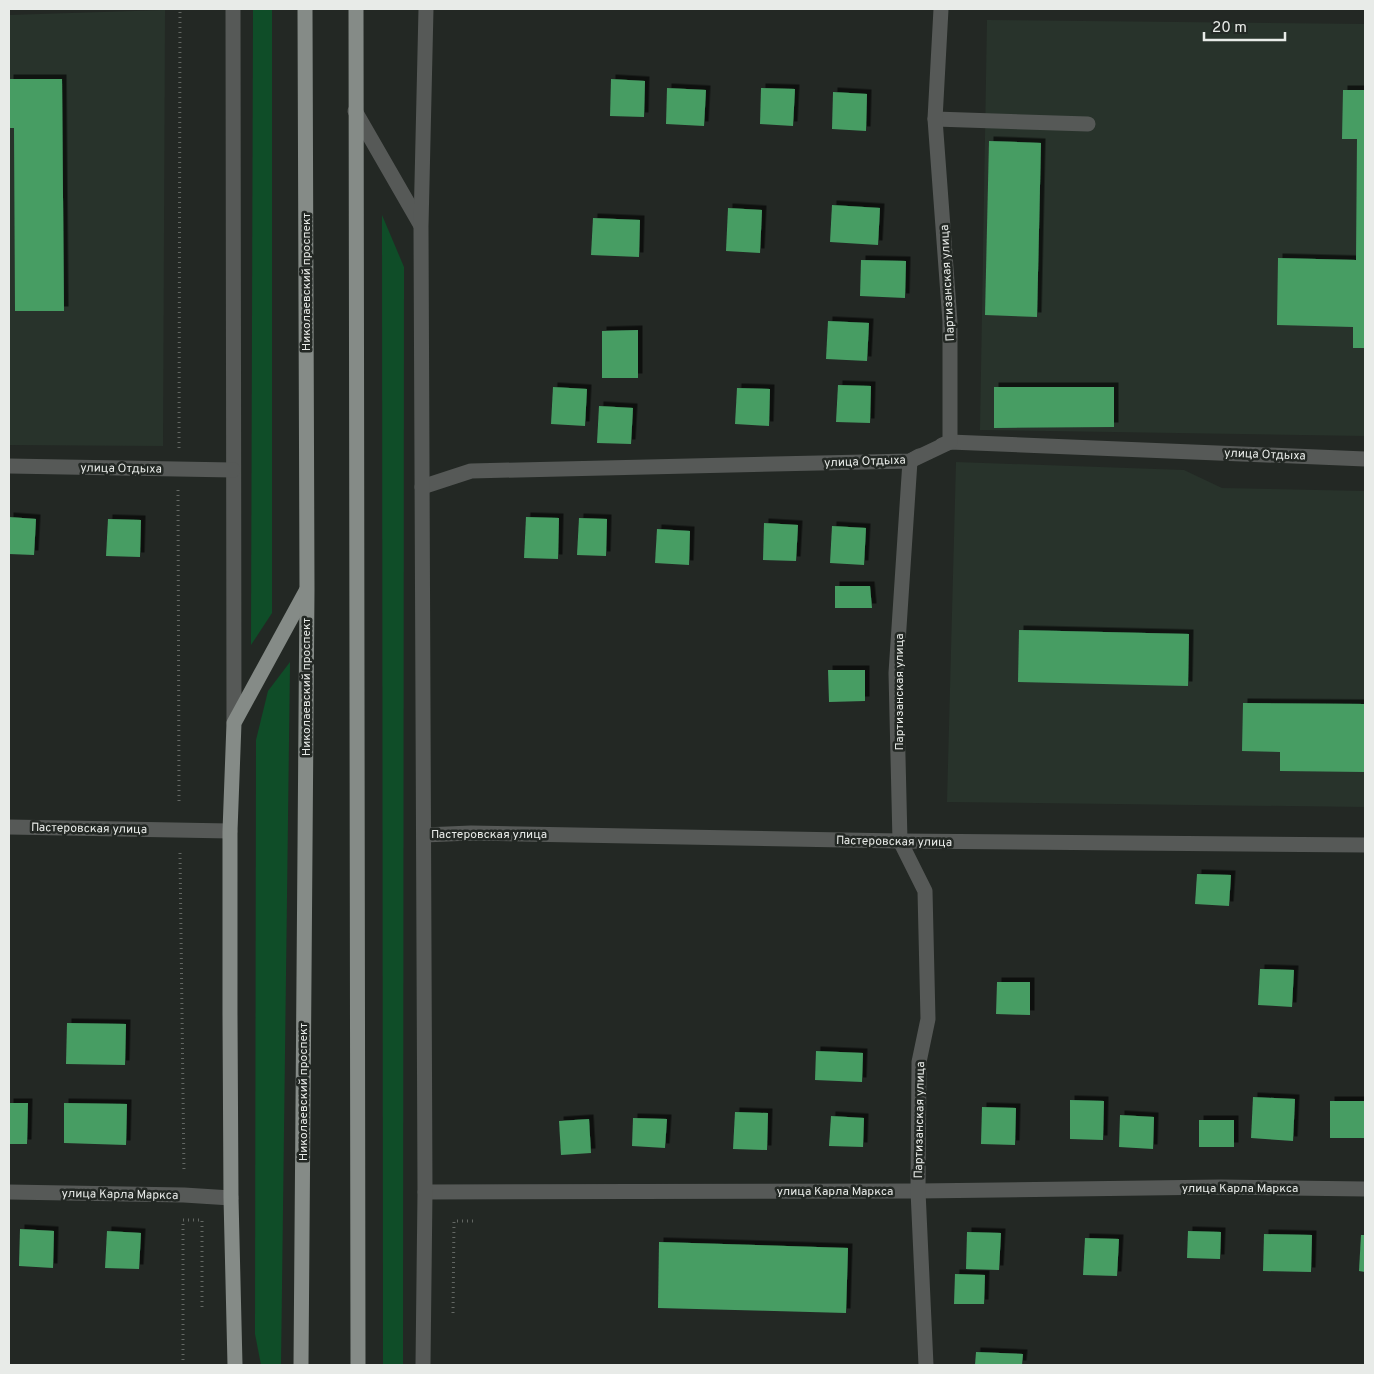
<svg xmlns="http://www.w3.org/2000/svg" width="1374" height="1374" font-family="Overpass,sans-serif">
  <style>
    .built { fill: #28332b }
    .green { fill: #0f4d28 }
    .building { fill: #479d64; filter: url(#shadow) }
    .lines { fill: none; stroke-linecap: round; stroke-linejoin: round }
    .path { stroke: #636763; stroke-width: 3; stroke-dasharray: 1 4; stroke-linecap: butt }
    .service { stroke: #565957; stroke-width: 15 }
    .minor { stroke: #565957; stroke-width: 15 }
    .primary { stroke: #858b87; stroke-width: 15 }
    .labels { text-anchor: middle; stroke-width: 5; stroke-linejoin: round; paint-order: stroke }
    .street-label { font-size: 12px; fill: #e8ebe8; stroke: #232824 }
  </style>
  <defs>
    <filter id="shadow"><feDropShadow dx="4.5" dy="-4.5" stdDeviation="0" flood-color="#0009"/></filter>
  </defs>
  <rect width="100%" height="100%" fill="#232824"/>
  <g class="built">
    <path d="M165 10 163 446 9 445V15Z"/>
    <path d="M987 20 1365 24V436L980 430Z"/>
    <path d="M956 462 1184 470 1222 488 1365 491V807L947 802Z"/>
  </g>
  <g class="green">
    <path d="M253 9H272V613L251 645Z"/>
    <path d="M382 215 404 267 403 1365H383Z"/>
    <path d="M290 662 281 1365H261L255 1334 256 740 268 691Z"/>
  </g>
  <g class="building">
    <path d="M9 79H62L64 311H15L14 128H9Z"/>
    <path d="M611 79 645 81 644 117 610 116Z"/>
    <path d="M667 88 706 90 704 126 666 124Z"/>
    <path d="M761 88 795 89 793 126 760 124Z"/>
    <path d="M1343 90H1365V348H1353V327L1277 325 1278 258 1356 260 1357 139H1342Z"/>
    <path d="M833 92 867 94 866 131 832 129Z"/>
    <path d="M989 141 1041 143 1037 317 985 315Z"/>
    <path d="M832 205 880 208 878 245 830 242Z"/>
    <path d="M728 208 762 210 760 253 726 251Z"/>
    <path d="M593 218 640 220 639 257 591 255Z"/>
    <path d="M861 260 906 261 905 298 860 296Z"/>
    <path d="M828 321 869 323 867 361 826 359Z"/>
    <path d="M638 330V378H602V331Z"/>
    <path d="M838 385 871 386 870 423 836 422Z"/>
    <path d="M553 387 587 389 585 426 551 424Z"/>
    <path d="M994 387H1114V427L994 428Z"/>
    <path d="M737 388 770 389 769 426 735 424Z"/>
    <path d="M599 406 633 408 631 444 597 443Z"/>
    <path d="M9 517 36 519 34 555 9 554Z"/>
    <path d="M526 517 559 518 558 559 524 558Z"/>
    <path d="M579 518 607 519 606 556 577 555Z"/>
    <path d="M108 519 141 520 140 557 106 556Z"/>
    <path d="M764 523 798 525 796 561 763 560Z"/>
    <path d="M832 526 866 528 864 565 830 563Z"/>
    <path d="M657 529 690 531 689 565 655 563Z"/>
    <path d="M835 586H870L872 608H835Z"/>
    <path d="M1019 630 1189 634 1188 686 1018 682Z"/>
    <path d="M828 670H865V701L829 702Z"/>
    <path d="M1243 703 1365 704V772L1280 771V752L1242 751Z"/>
    <path d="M1197 874 1231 875 1229 906 1195 904Z"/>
    <path d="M1260 969 1294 970 1292 1007 1258 1005Z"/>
    <path d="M997 982H1030V1015L996 1014Z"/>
    <path d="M67 1023 126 1024 125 1065 66 1064Z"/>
    <path d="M816 1051 863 1053 862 1082 815 1080Z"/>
    <path d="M1253 1097 1295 1099 1293 1141 1251 1138Z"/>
    <path d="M1070 1100 1104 1101 1103 1140 1070 1139Z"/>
    <rect x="1330" y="1101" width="34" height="37"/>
    <path d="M9 1103H28L27 1144H9Z"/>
    <path d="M64 1103 127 1104 126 1145 64 1143Z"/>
    <path d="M982 1107 1016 1108 1015 1145 981 1144Z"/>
    <path d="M735 1112 768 1113 767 1150 733 1149Z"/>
    <path d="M1120 1115 1154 1117 1153 1149 1119 1147Z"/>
    <path d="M831 1116 864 1118 863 1147 829 1146Z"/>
    <path d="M633 1118 667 1119 665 1148 632 1146Z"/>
    <path d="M589 1119 591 1153 561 1155 559 1121Z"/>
    <rect x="1199" y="1120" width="35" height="27"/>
    <path d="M20 1229 54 1231 53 1268 19 1266Z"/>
    <path d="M107 1231 141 1233 139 1269 105 1268Z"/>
    <path d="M1188 1231 1221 1232 1220 1259 1187 1258Z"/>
    <path d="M967 1232 1001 1233 999 1270 966 1269Z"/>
    <path d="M1264 1234 1312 1235 1311 1272 1263 1271Z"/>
    <path d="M1361 1235H1365V1272L1359 1271Z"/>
    <path d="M1085 1238 1119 1239 1117 1276 1083 1275Z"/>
    <path d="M659 1242 848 1248 846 1313 658 1308Z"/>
    <path d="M955 1274 985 1275 984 1304H954Z"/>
    <path d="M976 1352 1023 1354 1022 1365H975Z"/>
  </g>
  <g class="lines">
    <g class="path">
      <path d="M179 448 180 9"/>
      <path d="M178 490 179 802"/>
      <path d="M180 853 184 1173"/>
      <path d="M453 1313 454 1221H476"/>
      <path d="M183 1365V1220H202V1310"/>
    </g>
    <path class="service" d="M935 119 1088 124"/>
    <g class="minor">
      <path d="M233 9 234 723"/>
      <path d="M355 111 420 224"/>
      <path d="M942 445 950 442 1365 459"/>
      <path d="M9 466 233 470"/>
      <path d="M422 487 471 471 910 461 919 456"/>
      <path d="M9 827 230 831"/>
      <path d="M424 835 471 833 900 841 1365 845"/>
      <path d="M9 1192 184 1195 231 1198"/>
      <path d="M425 1192 918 1191 1221 1187 1365 1189"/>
      <path d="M423 1365 425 1192 421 226 426 9"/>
      <path d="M926 1365 918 1191 919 1062 928 1019 925 891 900 841 896 673 910 461 950 442V322L935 119 941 9"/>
    </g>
    <g class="primary">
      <path d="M356 9 358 1365"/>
      <path d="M235 1365 231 1198 230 1015V831L234 723 306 591"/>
      <path d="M301 1365 307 590 305 9"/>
    </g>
  </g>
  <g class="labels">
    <g class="street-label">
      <text transform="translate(306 282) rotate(-90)" y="4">Николаевский проспект</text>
      <text transform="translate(947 283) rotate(-93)" y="4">Партизанская улица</text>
      <text transform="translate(1265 454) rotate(2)" y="4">улица Отдыха</text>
      <text transform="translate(865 461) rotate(-2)" y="4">улица Отдыха</text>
      <text transform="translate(121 468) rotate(1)" y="4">улица Отдыха</text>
      <text transform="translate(306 687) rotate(-90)" y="4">Николаевский проспект</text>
      <text transform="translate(899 692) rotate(-90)" y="4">Партизанская улица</text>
      <text transform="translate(89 828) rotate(1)" y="4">Пастеровская улица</text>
      <text x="489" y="838">Пастеровская улица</text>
      <text transform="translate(894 841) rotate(1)" y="4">Пастеровская улица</text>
      <text transform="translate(303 1092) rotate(-90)" y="4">Николаевский проспект</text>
      <text transform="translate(919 1120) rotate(-89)" y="4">Партизанская улица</text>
      <text x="1240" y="1192">улица Карла Маркса</text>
      <text x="835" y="1195">улица Карла Маркса</text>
      <text transform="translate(120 1194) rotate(1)" y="4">улица Карла Маркса</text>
    </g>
  </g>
  <rect width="1374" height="1374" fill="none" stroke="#e8ebe8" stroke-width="20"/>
  <path d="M1204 32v8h81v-8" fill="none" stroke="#e8ebe8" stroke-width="2.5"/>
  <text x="1212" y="32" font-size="15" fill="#e8ebe8" stroke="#232824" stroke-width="4" paint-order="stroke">20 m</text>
</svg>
